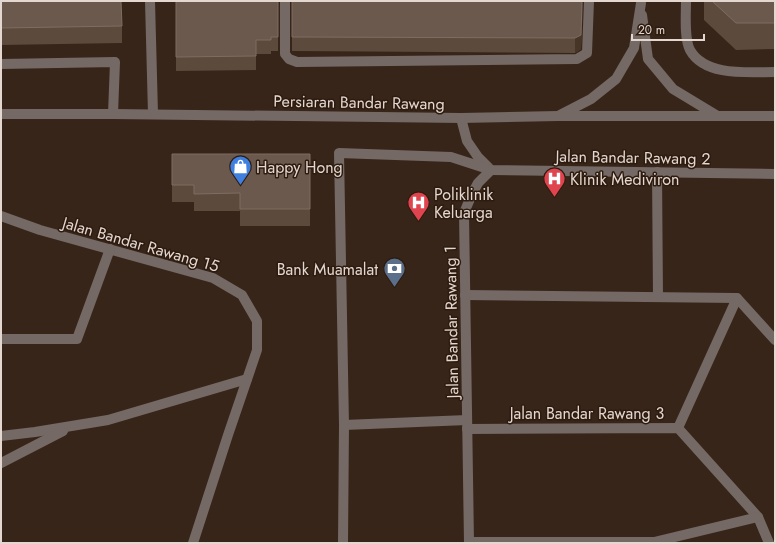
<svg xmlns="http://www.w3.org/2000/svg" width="776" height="544" font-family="Jost,sans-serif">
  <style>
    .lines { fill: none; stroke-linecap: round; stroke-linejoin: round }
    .minor { stroke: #746965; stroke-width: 10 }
    .wall { fill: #5c4a3d }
    .shaded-wall { fill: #473528 }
    .building { fill: #6b594d; stroke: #7e6d61 }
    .labels { text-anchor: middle; stroke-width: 3; stroke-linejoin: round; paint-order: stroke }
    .street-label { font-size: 16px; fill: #e3d7cf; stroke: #2d1b0f }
    .poi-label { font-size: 16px; fill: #e3d7cf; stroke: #2d1b0f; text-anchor: start }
  </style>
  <rect width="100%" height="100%" fill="#372519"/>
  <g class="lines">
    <g class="minor">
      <path d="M150 1 153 114"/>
      <path d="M285 1V54L289 59 297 62 577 59 587 53 589 1"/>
      <path d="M686 1C686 14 684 39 690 50 705 77 749 72 775 72"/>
      <path d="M642 15 648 59 673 89 716 115"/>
      <path d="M1 64 115 62 113 114"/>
      <path d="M1 114H113L461 118 558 116H775"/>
      <path d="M560 115 591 99 616 79 634 48 641 3"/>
      <path d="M461 118 467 141 478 157 489 168"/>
      <path d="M657 172 658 297"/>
      <path d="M1 216 40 230 213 278 242 295 257 321V350L228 435 193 543"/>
      <path d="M465 295 737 298 775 340"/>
      <path d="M1 339H77L110 249"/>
      <path d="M344 425 467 420"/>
      <path d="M678 428 737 298"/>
      <path d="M467 429 678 428 758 517 769 543"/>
      <path d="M1 436 35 432 108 420 247 379"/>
      <path d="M1 463 63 431"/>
      <path d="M469 542H654L758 517"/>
      <path d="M343 543 344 425 339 153 451 157 491 170 775 174"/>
      <path d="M469 543 464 213 472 194 478 183 491 170"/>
    </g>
  </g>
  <g class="wall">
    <path d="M1 1 122 26V43L1 45Z"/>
    <path d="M176 1H278V51H271V54H256V70L176 71Z"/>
    <path d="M292 1H583L581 49 575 53 292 51Z"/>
    <path d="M704 1H775V49L736 50 704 20Z"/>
    <path d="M172 154H310V226H240V211H194V202H172Z"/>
  </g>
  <path class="shaded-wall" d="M582 1H583L581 49 575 53V38Z"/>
  <g class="building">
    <path d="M1 1H121L122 26 1 28Z"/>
    <path d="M176 1H278V37H271V40H256V56L176 57Z"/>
    <path d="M292 1H582L581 35 575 38 292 37Z"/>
    <path d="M712 1H775V23H736Z"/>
    <path d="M172 154H310V209H240V193L194 194V185H172Z"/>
  </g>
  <defs>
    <symbol id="shop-pin" viewBox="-11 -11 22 30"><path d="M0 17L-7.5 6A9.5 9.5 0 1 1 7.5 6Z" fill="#3f7fe0" stroke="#2d1b0f"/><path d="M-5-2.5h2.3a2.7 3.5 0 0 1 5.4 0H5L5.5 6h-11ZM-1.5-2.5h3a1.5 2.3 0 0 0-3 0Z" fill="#fff"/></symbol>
    <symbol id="hospital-pin" viewBox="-11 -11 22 30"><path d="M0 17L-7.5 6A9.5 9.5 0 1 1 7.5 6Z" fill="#e0444e" stroke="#2d1b0f"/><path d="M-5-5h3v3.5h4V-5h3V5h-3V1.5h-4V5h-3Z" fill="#fff"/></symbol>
    <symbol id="bank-pin" viewBox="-11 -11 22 30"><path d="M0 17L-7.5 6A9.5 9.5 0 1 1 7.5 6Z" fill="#5c6f8a" stroke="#2d1b0f"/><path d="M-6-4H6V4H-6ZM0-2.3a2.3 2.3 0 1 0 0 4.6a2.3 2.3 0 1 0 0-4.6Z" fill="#fff"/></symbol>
  </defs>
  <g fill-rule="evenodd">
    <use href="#shop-pin" x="228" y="154" width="25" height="34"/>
    <use href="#hospital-pin" x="542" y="166" width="25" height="34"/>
    <use href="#hospital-pin" x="406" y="190" width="25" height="34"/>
    <use href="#bank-pin" x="382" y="256" width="25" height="34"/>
  </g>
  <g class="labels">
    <g class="street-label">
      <text transform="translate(359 102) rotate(1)" y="6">Persiaran Bandar Rawang</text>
      <text transform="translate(633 157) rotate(1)" y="6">Jalan Bandar Rawang 2</text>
      <text transform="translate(141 244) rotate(16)" y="6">Jalan Bandar Rawang 15</text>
      <text transform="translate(451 322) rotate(-91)" y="6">Jalan Bandar Rawang 1</text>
      <text x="587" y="419">Jalan Bandar Rawang 3</text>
    </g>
    <g class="poi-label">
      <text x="256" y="173">Happy Hong</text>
      <text x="570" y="185">Klinik Mediviron</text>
      <text x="434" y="200">Poliklinik<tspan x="434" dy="18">Keluarga</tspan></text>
      <text x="378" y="275" text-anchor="end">Bank Muamalat</text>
    </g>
  </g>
  <rect width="776" height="544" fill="none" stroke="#e3d7cf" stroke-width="4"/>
  <path d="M632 34v6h72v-6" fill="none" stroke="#e3d7cf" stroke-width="2"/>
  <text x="638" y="34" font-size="12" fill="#e3d7cf" stroke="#2d1b0f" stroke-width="3" paint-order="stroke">20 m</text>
</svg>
